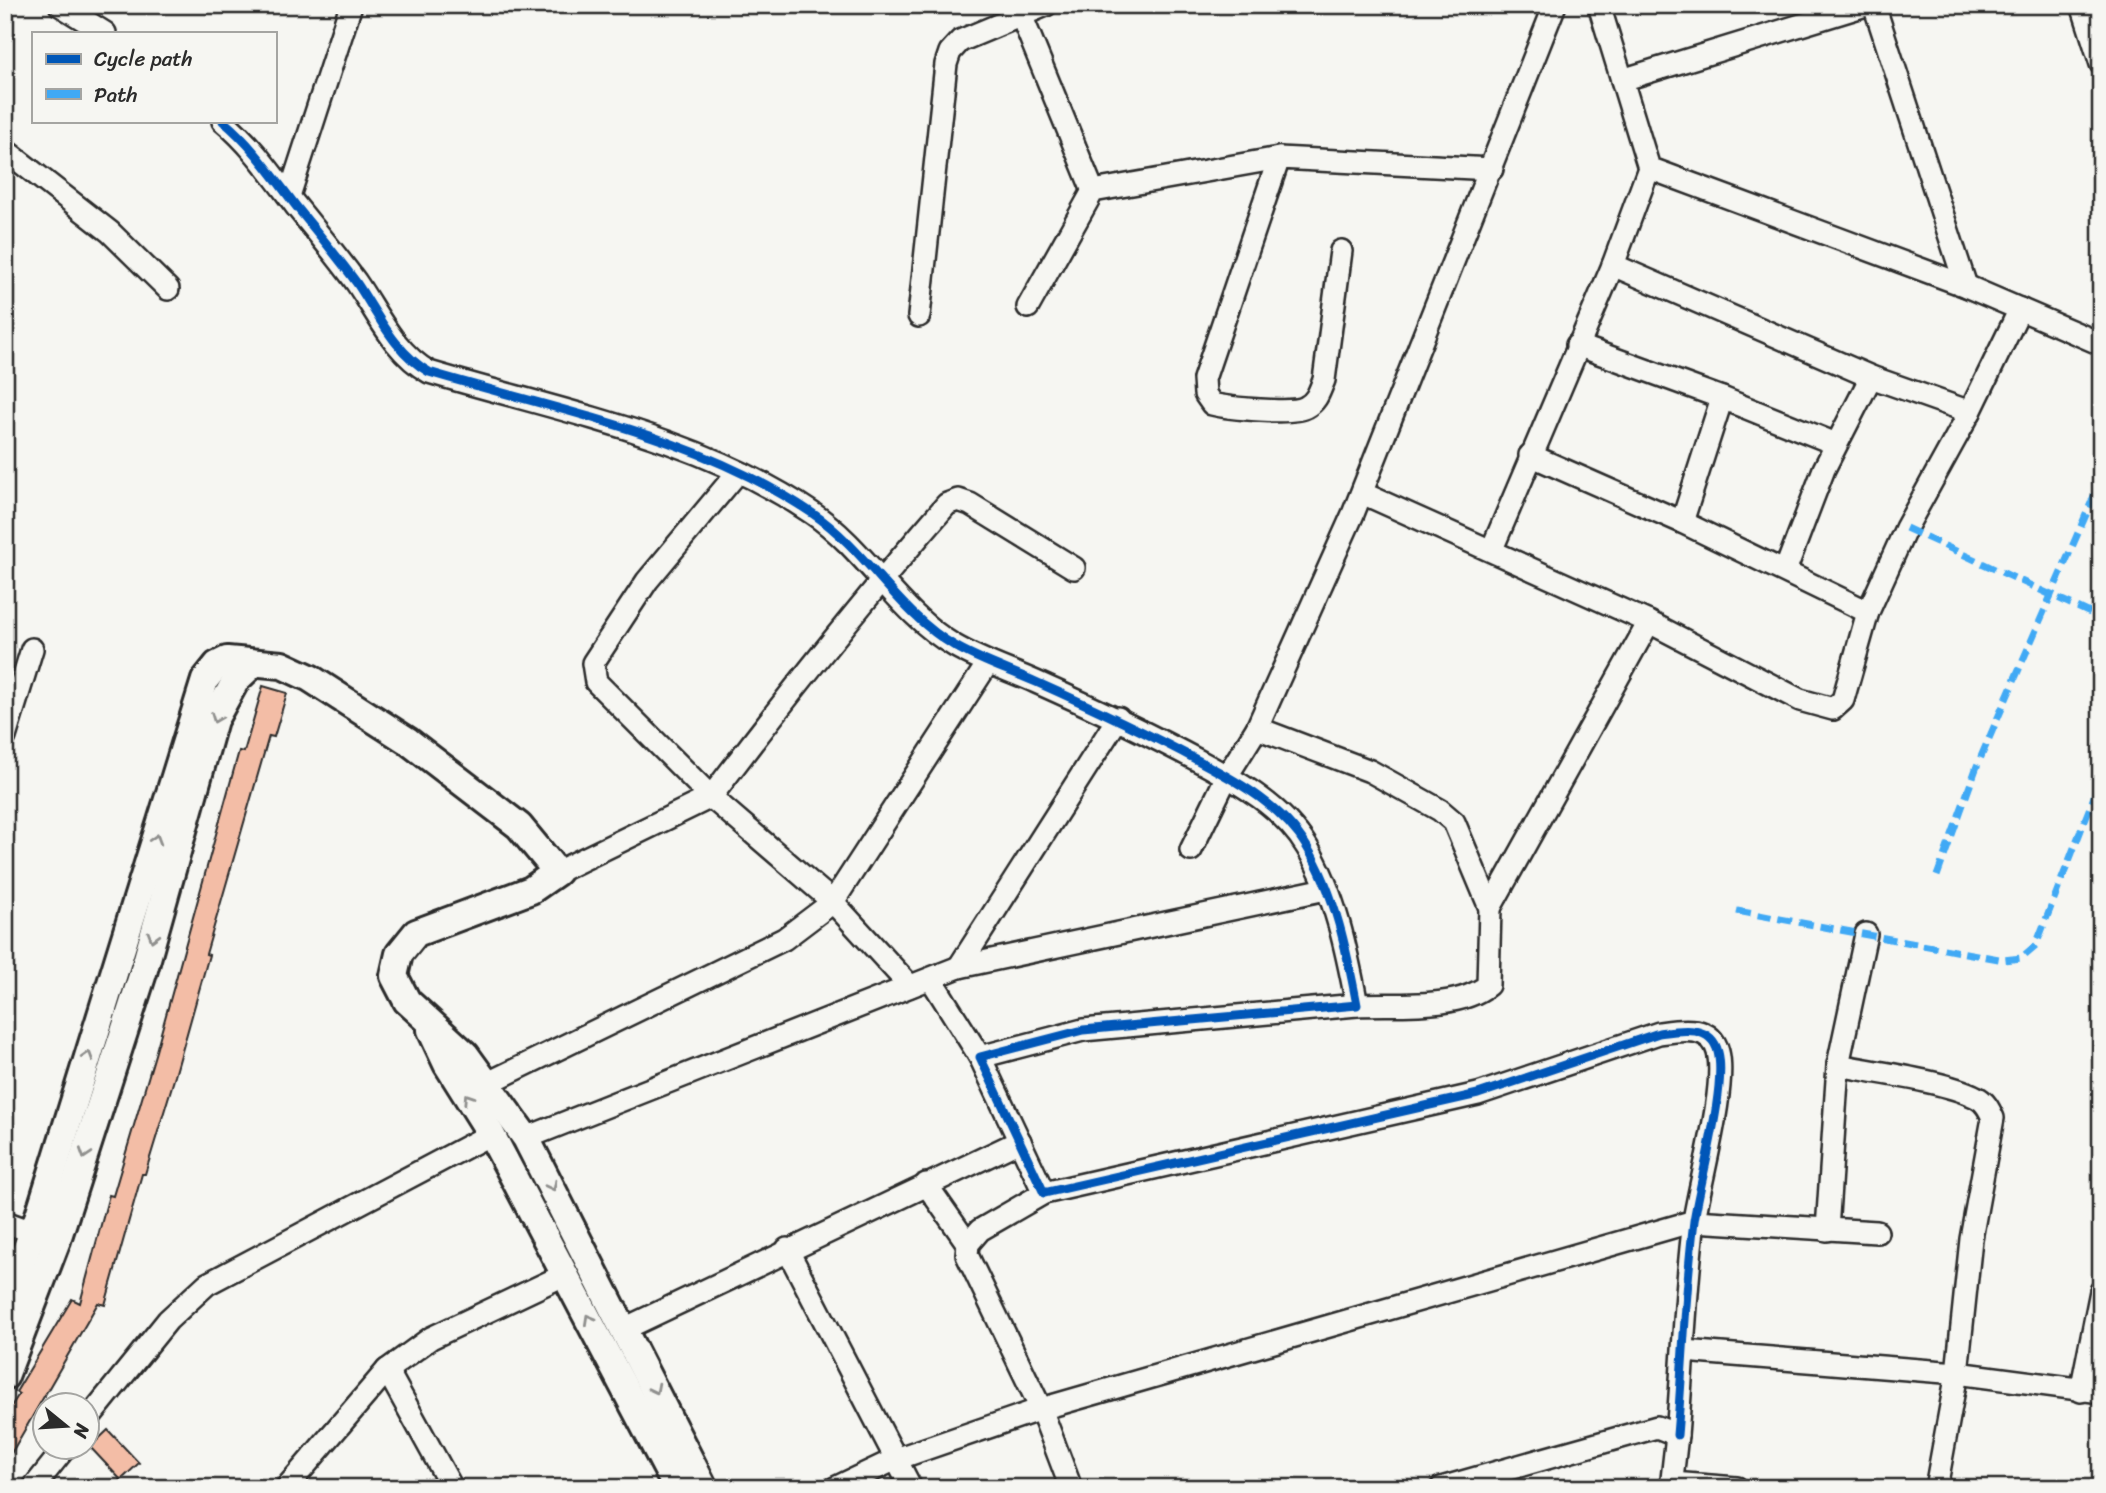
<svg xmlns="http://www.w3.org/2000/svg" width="2106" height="1493" font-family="Sriracha,sans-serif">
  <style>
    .building { fill: #f3bda6; stroke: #2b2b2b; stroke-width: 2 }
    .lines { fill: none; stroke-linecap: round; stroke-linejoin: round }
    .minor-casing { stroke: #2b2b2b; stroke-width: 26 }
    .tertiary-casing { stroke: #2b2b2b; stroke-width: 32 }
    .minor { stroke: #f6f6f2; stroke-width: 21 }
    .tertiary { stroke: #f6f6f2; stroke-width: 26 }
    .quiet { stroke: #3fa9f5; stroke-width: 7; stroke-dasharray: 14 7; stroke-linecap: butt }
    .cycleway-casing { stroke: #f6f6f2; stroke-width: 13 }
    .cycleway { stroke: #0057b8; stroke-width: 9 }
    .oneway { stroke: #90908e }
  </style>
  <rect width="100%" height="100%" fill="#f6f6f2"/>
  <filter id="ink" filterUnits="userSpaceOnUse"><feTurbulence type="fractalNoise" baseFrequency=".0143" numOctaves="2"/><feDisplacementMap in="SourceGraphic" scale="14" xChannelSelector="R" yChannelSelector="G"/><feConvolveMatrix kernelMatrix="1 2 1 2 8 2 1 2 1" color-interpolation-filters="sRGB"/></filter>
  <g filter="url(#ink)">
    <g class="building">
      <path d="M263 686 287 693 274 737 269 736 206 954 209 955 175 1076 145 1174H142L105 1305 98 1303 5 1464V1416L19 1394 16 1392 72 1299 80 1303 109 1195 113 1196 156 1051 239 751 244 752Z"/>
      <path d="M108 1430 139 1463 121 1480 90 1447Z"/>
    </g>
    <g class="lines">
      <defs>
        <g id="minor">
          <path d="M60 5 105 33"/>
          <path d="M1017 5 1093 191"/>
          <path d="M1599 5 1649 168 1966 286 2101 344"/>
          <path d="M1874 5 1966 286"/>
          <path d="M2082 5 2101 64"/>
          <path d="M1622 80 1866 5"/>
          <path d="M223 121C252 145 273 176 296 206 316 231 337 256 356 282 378 314 394 352 429 372 559 411 698 436 812 513 867 550 897 612 955 646 981 661 1009 670 1036 682 1092 707 1147 733 1201 762 1240 783 1283 807 1307 847 1335 893 1347 952 1357 1005L1083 1030 980 1057 1044 1193 1478 1094 1659 1033C1680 1030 1711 1024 1718 1052 1727 1086 1700 1181 1694 1221 1685 1292 1683 1364 1677 1435"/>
          <path d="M5 150 110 232 168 289"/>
          <path d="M289 196 351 5"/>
          <path d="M1341 251 1324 380C1319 392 1317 401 1306 407 1293 415 1228 408 1212 404L1205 394 1204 379 1279 158 1492 169"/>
          <path d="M1028 307 1093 191 1279 158"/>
          <path d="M919 316 946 64 950 52 960 41 1046 5"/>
          <path d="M1577 345 1722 398 1682 522 1868 612"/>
          <path d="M1722 398 1836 444"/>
          <path d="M1970 412 2020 309"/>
          <path d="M1530 455 1682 522"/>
          <path d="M738 472 647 581 593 663 596 682 711 797C787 696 864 599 947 504L958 500 970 504 1074 568"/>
          <path d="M1362 493 1649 622 1800 700 1833 709 1843 700 1868 612 1906 528 1970 412 1871 377 1613 265 1649 168"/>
          <path d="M1492 549 1613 265"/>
          <path d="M1785 571 1824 469 1871 377"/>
          <path d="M1257 728 1370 771 1440 810 1454 822 1490 908 1488 985C1458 1010 1396 1003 1357 1005"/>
          <path d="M5 737 32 649"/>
          <path d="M1191 850 1227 776 1257 728 1353 514 1555 5"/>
          <path d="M557 872 711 797 833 902 910 986"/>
          <path d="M1490 908 1649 622"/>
          <path d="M959 967 1118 718"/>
          <path d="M931 979 980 1057"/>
          <path d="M1838 1065C1874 1072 1945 1081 1976 1097 1985 1101 1989 1109 1993 1118L1971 1239 1957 1373 1936 1488"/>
          <path d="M488 1083 784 939 833 902 988 663"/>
          <path d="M526 1138 959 967 1326 889"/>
          <path d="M926 1184 968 1244"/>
          <path d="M1044 1193 980 1230 968 1244 967 1255 1041 1409 1694 1221 1877 1232"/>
          <path d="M5 1222 46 1237"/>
          <path d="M1827 1230 1838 1065 1866 934"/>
          <path d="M787 1249 896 1459 1041 1409 1071 1488"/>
          <path d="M624 1329 1020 1141"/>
          <path d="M1684 1351 1957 1373 2101 1392"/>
          <path d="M2081 1391 2101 1291"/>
          <path d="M88 1419 168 1320 207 1284 491 1134"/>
          <path d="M1672 1483 1737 1488"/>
          <path d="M33 1488 65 1448"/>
          <path d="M286 1488 387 1370"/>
          <path d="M452 1488 387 1370 431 1338 564 1275"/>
          <path d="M835 1488 896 1459 911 1488"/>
          <path d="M1441 1488 1657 1427 1677 1435 1671 1488"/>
        </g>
        <g id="tertiary">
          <path d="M431 1030 447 1064 491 1134 677 1488"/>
          <path d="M5 1307 39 1215 205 680 217 665 227 660 282 665 310 678 408 741 519 826 557 872 531 890 416 933 399 954 394 976 407 1001 465 1054 526 1138 704 1488"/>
          <path d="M5 1376 57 1240 143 973 214 720 236 680 254 663"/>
        </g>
      </defs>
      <use href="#minor" class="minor-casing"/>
      <use href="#tertiary" class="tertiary-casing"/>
      <use href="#minor" class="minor"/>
      <use href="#tertiary" class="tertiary"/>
      <g class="quiet">
        <path d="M1906 528 2101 618"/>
        <path d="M1937 876 1977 766 2101 480"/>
        <path d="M1737 911 2004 960 2021 958 2036 945 2101 779"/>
      </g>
      <defs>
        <path id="cycleway" d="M223 121C252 145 273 176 296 206 316 231 337 256 356 282 378 314 394 352 429 372 559 411 698 436 812 513 867 550 897 612 955 646 981 661 1009 670 1036 682 1092 707 1147 733 1201 762 1240 783 1283 807 1307 847 1335 893 1347 952 1357 1005L1083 1030 980 1057 1044 1193 1478 1094 1659 1033C1680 1030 1711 1024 1718 1052 1727 1086 1700 1181 1694 1221 1685 1292 1683 1364 1677 1435"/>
      </defs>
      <use href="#cycleway" class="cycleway-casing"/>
      <use href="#cycleway" class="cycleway"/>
    </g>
    <defs><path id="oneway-chevron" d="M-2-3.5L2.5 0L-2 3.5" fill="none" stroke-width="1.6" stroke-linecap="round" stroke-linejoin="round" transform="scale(1.75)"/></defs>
    <g class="oneway">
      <use href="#oneway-chevron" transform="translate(216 718) rotate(111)"/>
      <use href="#oneway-chevron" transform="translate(156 839) rotate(-73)"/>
      <use href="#oneway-chevron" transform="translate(153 937) rotate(106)"/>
      <use href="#oneway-chevron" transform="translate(88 1056) rotate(-73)"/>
      <use href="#oneway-chevron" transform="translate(468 1098) rotate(-123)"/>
      <use href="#oneway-chevron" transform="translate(85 1154) rotate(108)"/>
      <use href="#oneway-chevron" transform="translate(552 1186) rotate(63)"/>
      <use href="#oneway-chevron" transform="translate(589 1319) rotate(-119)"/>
      <use href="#oneway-chevron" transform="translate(655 1389) rotate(63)"/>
    </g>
  </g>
  <rect width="2106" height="1493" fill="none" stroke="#f6f6f2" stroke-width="28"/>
  <rect x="14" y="14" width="2078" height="1465" fill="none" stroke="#2b2b2b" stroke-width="2.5" filter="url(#ink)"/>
  <rect x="32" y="32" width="245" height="91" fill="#f6f6f2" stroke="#a5a5a2" stroke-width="2"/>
  <rect x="46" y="54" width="35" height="10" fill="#0057b8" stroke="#a5a5a2" stroke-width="2"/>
  <text x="94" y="66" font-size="21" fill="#2b2b2b">Cycle path</text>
  <rect x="46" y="89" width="35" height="10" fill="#3fa9f5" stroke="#a5a5a2" stroke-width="2"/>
  <text x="94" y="102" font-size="21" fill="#2b2b2b">Path</text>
  <g transform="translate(66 1426) rotate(108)"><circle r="33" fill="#f6f6f2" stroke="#a5a5a2" stroke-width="2"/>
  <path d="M0-5L12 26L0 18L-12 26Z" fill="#2b2b2b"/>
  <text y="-10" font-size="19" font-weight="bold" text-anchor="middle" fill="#2b2b2b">N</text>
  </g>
</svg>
